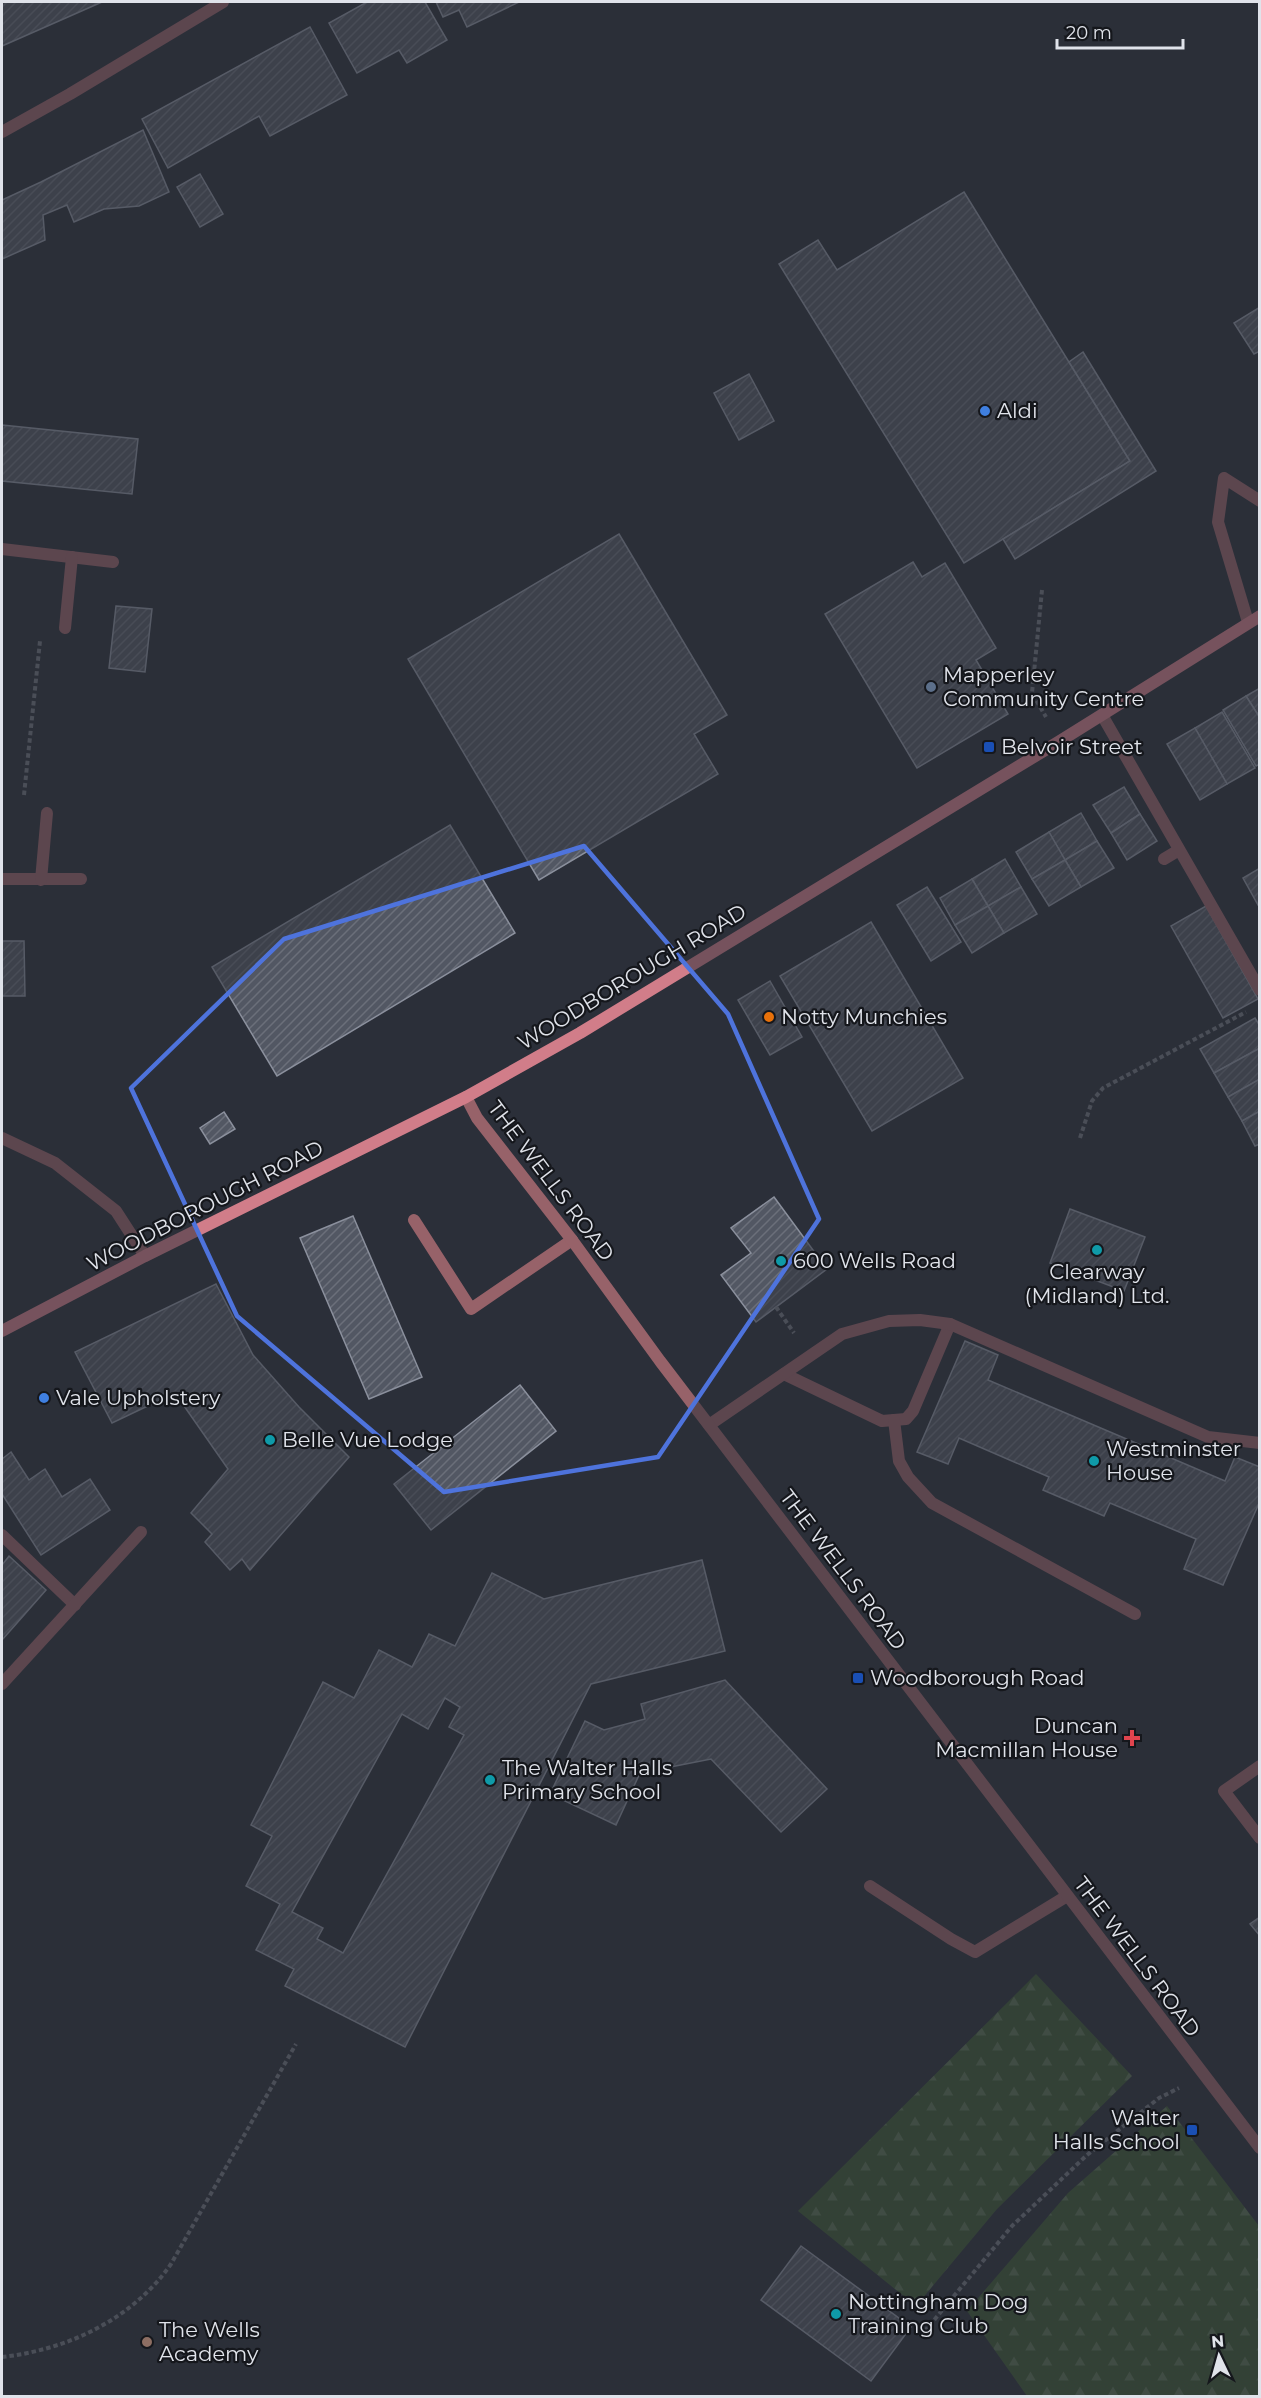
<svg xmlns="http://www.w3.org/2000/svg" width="1261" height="2398" font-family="Montserrat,sans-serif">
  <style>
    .forest { fill: url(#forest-firs) }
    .building { fill: url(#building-hatch); stroke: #8b909d; stroke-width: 1.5; fill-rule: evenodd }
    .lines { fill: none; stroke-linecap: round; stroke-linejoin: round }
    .path { stroke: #6f737c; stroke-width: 4; stroke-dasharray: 4.5 3; stroke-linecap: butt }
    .service { stroke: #976269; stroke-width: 12 }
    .minor { stroke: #976269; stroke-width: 12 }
    .tertiary { stroke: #976269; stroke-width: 12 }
    .secondary { stroke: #d17d89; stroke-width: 12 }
    .marked { fill: none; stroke: #4e73dc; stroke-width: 4.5; stroke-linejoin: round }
    .shop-dot { fill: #3f7fe0; stroke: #15171c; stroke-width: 2 }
    .service-dot { fill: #5c6f8a; stroke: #15171c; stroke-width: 2 }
    .transit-dot { fill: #1a4fb4; stroke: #15171c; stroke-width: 2 }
    .food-dot { fill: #e8710a; stroke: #15171c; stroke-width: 2 }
    .culture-dot { fill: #0f9aa8; stroke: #15171c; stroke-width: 2 }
    .health-dot { fill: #e0444e; stroke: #15171c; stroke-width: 2 }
    .education-dot { fill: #8d6e63; stroke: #15171c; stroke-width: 2 }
    .labels { text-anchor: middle; stroke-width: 4.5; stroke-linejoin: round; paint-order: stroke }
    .poi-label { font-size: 21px; fill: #e0e3ea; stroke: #15171c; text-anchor: start }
    .street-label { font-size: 21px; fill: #e0e3ea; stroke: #15171c }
  </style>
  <defs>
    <pattern id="forest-firs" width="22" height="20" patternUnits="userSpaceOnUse" patternTransform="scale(1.5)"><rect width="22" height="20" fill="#3d5834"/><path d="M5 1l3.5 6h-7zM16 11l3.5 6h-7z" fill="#597052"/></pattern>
    <pattern id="building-hatch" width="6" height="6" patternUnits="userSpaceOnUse" patternTransform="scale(1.5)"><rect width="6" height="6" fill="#525763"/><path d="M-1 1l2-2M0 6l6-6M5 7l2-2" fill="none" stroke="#6b6f7a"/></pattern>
  </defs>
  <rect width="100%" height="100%" fill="#2b2f39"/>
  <g class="forest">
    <path d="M1036 1974 1132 2076 997 2209 916 2306 798 2211Z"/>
    <path d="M1167 2106 1259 2226V2396H1027L967 2311 1068 2193Z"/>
  </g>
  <g class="building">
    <path d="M2 2H102L2 46Z"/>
    <path d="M367 2H425L447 40 407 63 399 50 357 73 329 23Z"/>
    <path d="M436 2H519L467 27 459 10 443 17Z"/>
    <path d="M310 27 347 95 270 136 259 116 168 168 142 119Z"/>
    <path d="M143 130 169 192 139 206 104 209 74 222 67 205 43 215 45 240 2 259V200L41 182Z"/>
    <path d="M200 174 223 214 200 227 177 187Z"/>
    <path d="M964 192 1130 461 964 563 779 264 818 240 837 270Z"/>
    <path d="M1260 307V351L1254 354 1234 323Z"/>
    <path d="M1083 352 1156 471 1015 559 1003 539 1130 461 1069 362Z"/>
    <path d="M749 374 774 421 739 440 714 393Z"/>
    <path d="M2 425 138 439 132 494 2 481Z"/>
    <path d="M619 534 727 715 694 734 718 774 539 880 408 659Z"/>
    <path d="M913 562 922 577 945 563 996 648 976 660 1008 714 917 768 825 614Z"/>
    <path d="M116 606 152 609 145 672 109 668Z"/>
    <path d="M1260 688V718L1246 696Z"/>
    <path d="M1246 696 1260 718V764L1256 766 1223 710Z"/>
    <path d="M1222 712 1255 768 1227 784 1195 728Z"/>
    <path d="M1195 728 1227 784 1200 800 1167 744Z"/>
    <path d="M1124 787 1140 814 1111 833 1093 805Z"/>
    <path d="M1081 813 1097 841 1065 860 1049 832Z"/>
    <path d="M1140 814 1157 841 1127 860 1111 833Z"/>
    <path d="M450 825 515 933 277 1076 212 967Z"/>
    <path d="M1049 832 1065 860 1032 879 1016 852Z"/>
    <path d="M1097 841 1114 868 1081 887 1065 860Z"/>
    <path d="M1005 859 1021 887 988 906 972 879Z"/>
    <path d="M1065 860 1081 887 1049 906 1032 879Z"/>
    <path d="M1260 868V904L1258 905 1243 878Z"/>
    <path d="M972 879 988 906 955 925 940 898Z"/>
    <path d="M927 887 961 942 931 961 897 905Z"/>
    <path d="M1021 887 1037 914 1004 933 988 906Z"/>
    <path d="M988 906 1004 933 972 953 955 925Z"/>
    <path d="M1206 906 1258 999 1223 1018 1171 926Z"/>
    <path d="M871 922 963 1078 872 1131 780 976Z"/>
    <path d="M2 941H24L25 996H2Z"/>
    <path d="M770 981 802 1037 770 1055 738 1000Z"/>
    <path d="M1255 1018 1260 1026V1048L1214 1073 1200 1049Z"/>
    <path d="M1260 1048V1079L1228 1097 1214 1073Z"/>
    <path d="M1260 1079V1111L1242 1121 1228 1097Z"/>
    <path d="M1260 1111V1144L1255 1146 1242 1121Z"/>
    <path d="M224 1112 235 1129 210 1144 200 1128Z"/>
    <path d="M774 1197 827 1269 756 1322 721 1275 751 1253 731 1228Z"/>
    <path d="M1070 1209 1145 1237 1124 1291 1050 1263Z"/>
    <path d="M353 1216 422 1377 369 1399 300 1238Z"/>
    <path d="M216 1284 253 1355 299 1407 349 1457 250 1570 242 1559 230 1570 205 1542 212 1534 191 1513 228 1469 175 1393 112 1423 75 1352Z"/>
    <path d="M965 1341 998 1355 988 1380 1225 1481 1235 1457 1260 1467V1501L1223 1585 1184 1569 1196 1539 1110 1503 1104 1516 1043 1490 1049 1477 959 1438 948 1464 917 1452Z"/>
    <path d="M520 1385 556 1431 431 1530 394 1484Z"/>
    <path d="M11 1452 29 1480 45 1469 62 1497 90 1479 110 1510 41 1555 2 1494V1459Z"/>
    <path d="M9 1556 46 1590 2 1640V1565Z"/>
    <path d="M702 1560 725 1651 591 1684 405 2047 285 1986 294 1969 256 1950 280 1904 246 1886 272 1836 251 1825 323 1682 354 1698 379 1650 412 1667 429 1634 455 1646 492 1573 544 1599ZM445 1698 460 1707 449 1727 464 1735 343 1953 317 1939 323 1928 292 1912 402 1714 428 1729Z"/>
    <path d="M725 1680 827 1789 781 1832 711 1759 640 1773 616 1825 550 1794 585 1721 604 1730 645 1719 641 1704Z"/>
    <path d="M1260 1917V1936L1250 1924Z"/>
    <path d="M801 2246 911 2327 871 2381 761 2300Z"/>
  </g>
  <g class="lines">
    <g class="path">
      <path d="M1042 590 1032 693 1046 717"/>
      <path d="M24 795 40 641"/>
      <path d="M1080 1138 1092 1101 1103 1088 1246 1012"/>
      <path d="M776 1307 794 1333"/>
      <path d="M920 2337 1012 2226 1087 2155 1159 2098 1179 2088"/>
      <path d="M2 2357C67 2350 133 2319 171 2264L296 2044"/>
    </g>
    <g class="service">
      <path d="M1248 622 1218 522 1224 478 1260 501"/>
      <path d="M1164 859 1179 850"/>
      <path d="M414 1220 471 1309 572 1240"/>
      <path d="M784 1374 882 1421 906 1419 913 1411 950 1324"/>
      <path d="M894 1420 899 1461 908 1477 932 1503 1135 1614"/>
      <path d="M709 1425 842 1334 889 1321 920 1320 950 1324 1208 1437 1260 1443"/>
      <path d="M1260 1766 1224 1791 1260 1838"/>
      <path d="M870 1886 951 1939 975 1952 1067 1896"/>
    </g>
    <g class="minor">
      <path d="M2 132 70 94 223 2"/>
      <path d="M2 549 113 562"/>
      <path d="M65 628 72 557"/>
      <path d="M1102 715 1260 990"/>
      <path d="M2 879H81"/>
      <path d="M41 880 47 813"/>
      <path d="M2 1535 75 1605"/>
      <path d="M2 1684 141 1532"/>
    </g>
    <g class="tertiary">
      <path d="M466 1097 477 1118 572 1240 660 1361 1260 2148"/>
      <path d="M2 1138 55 1163 116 1211 145 1256"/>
    </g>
    <path class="secondary" d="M2 1331 145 1256 466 1097 580 1033 1060 741 1260 616"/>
  </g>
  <path d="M0 0H1261V2398H0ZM584 846 728 1014 819 1219 658 1457 444 1492 237 1316 131 1088 284 939Z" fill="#2b2f39" fill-opacity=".55" fill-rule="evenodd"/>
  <path class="marked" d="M584 846 728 1014 819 1219 658 1457 444 1492 237 1316 131 1088 284 939Z"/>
  <g class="shop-dot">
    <circle cx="985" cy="411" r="6"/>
    <circle cx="44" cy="1398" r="6"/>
  </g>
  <circle class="service-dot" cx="931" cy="687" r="6"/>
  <g class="transit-dot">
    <rect x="983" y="741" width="12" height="12" rx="3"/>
    <rect x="852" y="1672" width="12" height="12" rx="3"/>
    <rect x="1186" y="2124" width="12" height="12" rx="3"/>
  </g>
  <circle class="food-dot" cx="769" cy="1017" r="6"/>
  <g class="culture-dot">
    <circle cx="1097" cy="1250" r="6"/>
    <circle cx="781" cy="1261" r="6"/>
    <circle cx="270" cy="1440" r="6"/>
    <circle cx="1094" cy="1461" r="6"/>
    <circle cx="490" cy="1780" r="6"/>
    <circle cx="836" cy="2314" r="6"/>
  </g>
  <path class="health-dot" d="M1129 1729h6v6h6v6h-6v6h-6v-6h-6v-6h6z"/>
  <circle class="education-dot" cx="147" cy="2342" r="6"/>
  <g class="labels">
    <g class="poi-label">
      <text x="997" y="418">Aldi</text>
      <text x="943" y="682">Mapperley<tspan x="943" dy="24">Community Centre</tspan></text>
      <text x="1001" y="754">Belvoir Street</text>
      <text x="781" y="1024">Notty Munchies</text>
      <text x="793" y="1268">600 Wells Road</text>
      <text x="1097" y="1279" text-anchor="middle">Clearway<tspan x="1097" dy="24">(Midland) Ltd.</tspan></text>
      <text x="56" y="1405">Vale Upholstery</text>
      <text x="282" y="1447">Belle Vue Lodge</text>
      <text x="1106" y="1456">Westminster<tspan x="1106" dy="24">House</tspan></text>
      <text x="870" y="1685">Woodborough Road</text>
      <text x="1118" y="1733" text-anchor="end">Duncan<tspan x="1118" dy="24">Macmillan House</tspan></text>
      <text x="502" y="1775">The Walter Halls<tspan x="502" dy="24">Primary School</tspan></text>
      <text x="1180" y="2125" text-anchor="end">Walter<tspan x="1180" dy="24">Halls School</tspan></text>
      <text x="848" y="2309">Nottingham Dog<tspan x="848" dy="24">Training Club</tspan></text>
      <text x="159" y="2337">The Wells<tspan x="159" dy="24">Academy</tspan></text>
    </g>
    <g class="street-label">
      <text transform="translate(632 977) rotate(-31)" y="7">WOODBOROUGH ROAD</text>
      <text transform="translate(551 1181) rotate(53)" y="7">THE WELLS ROAD</text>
      <text transform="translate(205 1206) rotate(-27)" y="7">WOODBOROUGH ROAD</text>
      <text transform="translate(843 1570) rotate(53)" y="7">THE WELLS ROAD</text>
      <text transform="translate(1137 1957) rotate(53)" y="7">THE WELLS ROAD</text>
    </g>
  </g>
  <rect width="1261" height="2398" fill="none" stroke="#e0e3ea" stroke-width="6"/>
  <g transform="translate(1219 2356) rotate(355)" stroke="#15171c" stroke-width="4.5" paint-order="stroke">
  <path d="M0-4.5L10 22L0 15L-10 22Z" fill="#e0e3ea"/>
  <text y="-9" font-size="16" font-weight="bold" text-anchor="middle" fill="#e0e3ea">N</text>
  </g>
  <path d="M1057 39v9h126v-9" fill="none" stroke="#e0e3ea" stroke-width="3"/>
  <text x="1066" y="39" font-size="18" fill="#e0e3ea" stroke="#15171c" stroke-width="4.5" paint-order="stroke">20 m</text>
</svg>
